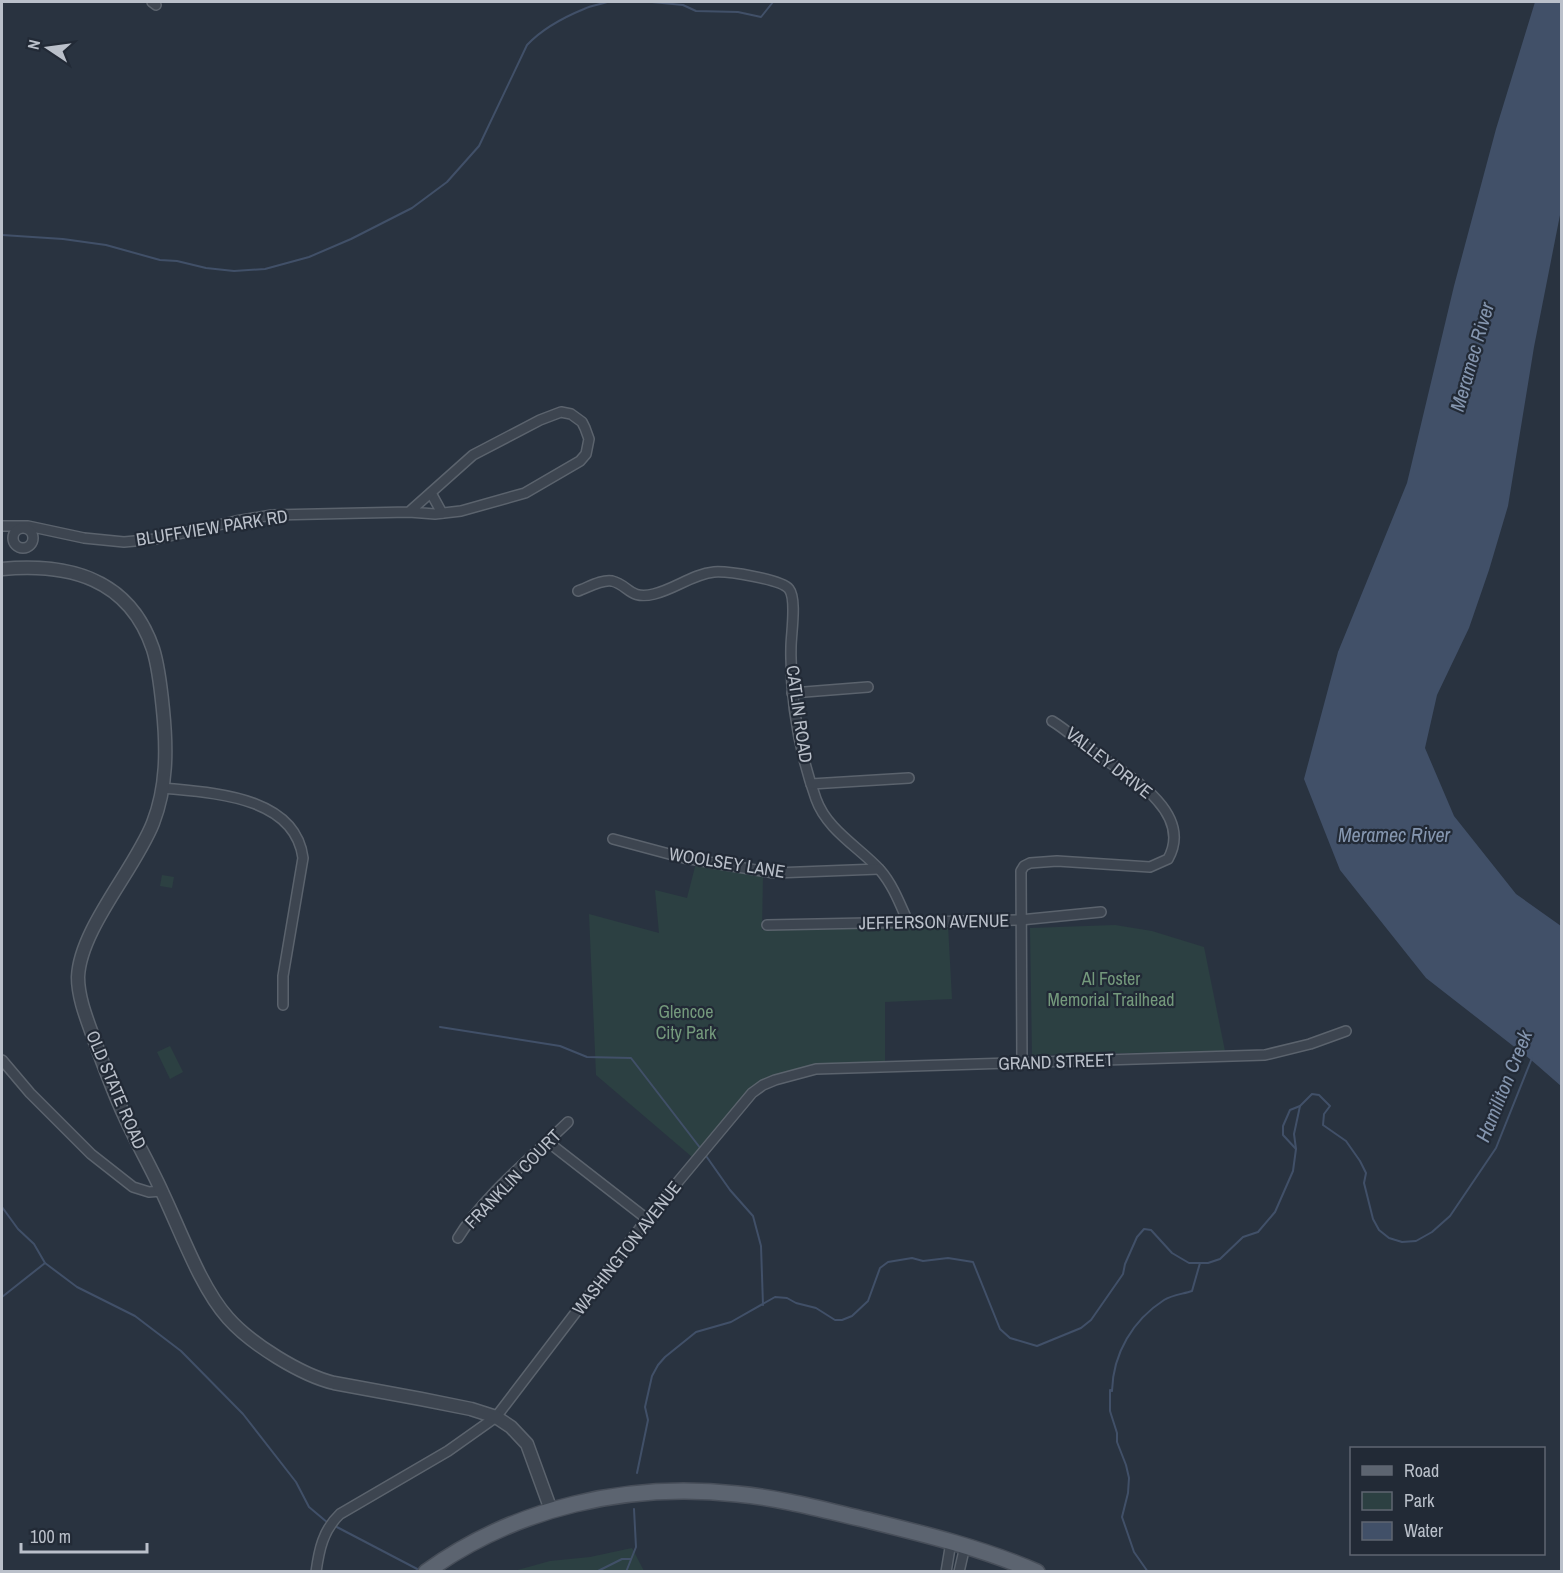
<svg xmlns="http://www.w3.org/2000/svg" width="1563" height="1573" font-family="'Archivo Narrow',sans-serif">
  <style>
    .green { fill: #2c4042 }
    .water { fill: #415068 }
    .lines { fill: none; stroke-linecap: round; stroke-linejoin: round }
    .stream { stroke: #415068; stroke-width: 2 }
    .minor-casing { stroke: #5b636d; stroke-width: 12 }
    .tertiary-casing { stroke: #5b636d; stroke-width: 15 }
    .primary-casing { stroke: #474e59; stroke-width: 18 }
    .minor { stroke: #3d4550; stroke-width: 9 }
    .tertiary { stroke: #3d4550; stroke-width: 12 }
    .primary { stroke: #5c6470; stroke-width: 15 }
    .labels { text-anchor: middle; stroke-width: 4.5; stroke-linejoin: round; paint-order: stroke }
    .street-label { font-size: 18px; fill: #bac0ca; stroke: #222a36 }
    .park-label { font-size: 18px; fill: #74997c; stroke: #222a36 }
    .water-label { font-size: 20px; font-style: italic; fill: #8596af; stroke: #222a36 }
  </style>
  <rect width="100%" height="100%" fill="#293340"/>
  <g class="green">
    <path d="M696 863 763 875 762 930 948 925 952 999 885 1002V1062L818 1065 776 1075 692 1157 596 1075 589 914 659 933 655 890 687 898Z"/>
    <path d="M162 875 174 877 172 888 160 886Z"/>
    <path d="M1115 925 1152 931 1204 947 1225 1051 1032 1055 1030 928Z"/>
    <path d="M170 1046 183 1072 170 1079 157 1052Z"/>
    <path d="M632 1548 644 1571H514L550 1561 590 1557Z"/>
  </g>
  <path class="water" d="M1535 2H1561V210L1534 347 1508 506 1489 570 1469 628 1437 695 1425 748 1454 816 1516 894 1561 926V1086L1530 1059 1426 978 1340 870 1304 779 1338 652 1407 483 1454 286 1496 129Z"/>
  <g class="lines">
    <g class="stream">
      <path d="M652 2 683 5 696 11 738 12 761 17 773 2"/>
      <path d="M2 235 63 239 106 245 160 260 177 261 206 268 234 271 265 269 309 257 351 239 412 208 447 182 479 146 527 45C543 28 562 18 584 9 592 5 599 5 607 2"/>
      <path d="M440 1027 560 1046 587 1057 631 1058 701 1149"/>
      <path d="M1296 1149 1283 1135V1126L1290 1110 1300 1106"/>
      <path d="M704 1153 730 1190 753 1216 761 1246 763 1305"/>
      <path d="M2 1207 18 1229 34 1244 45 1263 77 1287 135 1316 181 1351 243 1414 296 1482 309 1507 328 1523"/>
      <path d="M2 1297 45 1263"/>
      <path d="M637 1473 648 1420 645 1407 652 1376 658 1365 665 1357 696 1332 731 1322 775 1297 787 1298 796 1303 816 1308 835 1320H842L852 1316 868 1301 880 1268 888 1262 912 1258 923 1261 948 1258 973 1262 1000 1329 1010 1338 1037 1346 1081 1328 1091 1320 1123 1274 1125 1264 1137 1237 1144 1229 1151 1230 1172 1253 1189 1263H1208L1220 1259 1243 1237 1258 1232 1275 1212 1293 1171 1296 1149 1294 1134 1300 1106 1312 1094 1319 1095 1330 1106 1324 1114 1323 1125 1346 1141 1360 1161 1366 1173 1364 1183 1373 1219 1379 1230 1389 1238 1402 1242 1416 1241 1432 1232 1450 1216 1496 1148 1532 1058"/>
      <path d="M333 1525 421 1571"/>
      <path d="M596 1572 622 1559H631"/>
      <path d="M626 1572 636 1547 634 1509"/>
      <path d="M1148 1572 1134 1552 1122 1517 1128 1493 1129 1478 1126 1465 1117 1442V1433L1110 1411V1390L1112 1391C1113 1353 1133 1320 1164 1300 1172 1295 1183 1294 1192 1291L1200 1263"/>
    </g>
    <defs>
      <g id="minor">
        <path d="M152 2 156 5"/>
        <path d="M431 493 442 513"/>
        <path d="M2 526H28L84 538 124 542 156 539 236 521 272 515 409 512 435 514 461 511 525 493 580 461 586 454 589 439 585 428 582 422 571 414 561 412 540 420 473 455 409 512"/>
        <circle cx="23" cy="538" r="10"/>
        <path d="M578 591C587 588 602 579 612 581 629 585 629 600 654 594 675 589 693 574 714 572 727 571 781 579 789 589 797 599 791 634 791 647 790 698 799 751 816 799 827 830 859 847 880 870 893 885 900 904 908 922"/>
        <path d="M792 693 868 687"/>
        <path d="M811 784 909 778"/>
        <path d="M163 788C213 793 295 796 303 858L283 976V1005"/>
        <path d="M613 839 684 858 774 873 879 869"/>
        <path d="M767 925 1020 920 1101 912"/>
        <path d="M2 1060 30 1093 91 1154 133 1187 149 1192 162 1191"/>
        <path d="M1022 1063 1021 871 1024 866 1030 863 1057 861 1150 867 1168 859C1195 811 1125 773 1093 752 1079 742 1067 730 1052 721"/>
        <path d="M548 1142 647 1219"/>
        <path d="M458 1238C483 1197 533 1156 568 1122"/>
        <path d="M316 1572C319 1550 323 1530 340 1514L448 1451 496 1417 647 1219 752 1093 763 1085 775 1080 816 1069 1265 1055 1310 1044 1346 1031"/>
        <path d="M946 1572 951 1542"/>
        <path d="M959 1572 965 1546"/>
      </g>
      <path id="tertiary" d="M2 569C69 563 129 578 153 649 159 668 161 690 163 710 167 749 167 787 153 823 135 869 80 929 78 977 78 999 88 1022 95 1042 104 1066 113 1091 124 1115 136 1142 151 1167 163 1194 181 1232 201 1288 228 1318 251 1344 301 1375 334 1383L421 1399 471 1409 496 1417 511 1427 527 1444 551 1510"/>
      <path id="primary" d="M426 1572C516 1507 628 1482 737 1494 781 1498 824 1510 867 1520 924 1534 982 1548 1037 1572"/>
    </defs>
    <use href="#minor" class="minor-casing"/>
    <use href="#tertiary" class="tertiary-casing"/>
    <use href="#primary" class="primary-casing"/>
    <use href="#minor" class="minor"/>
    <use href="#tertiary" class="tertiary"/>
    <use href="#primary" class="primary"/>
  </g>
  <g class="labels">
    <g class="street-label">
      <text transform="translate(212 528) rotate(-9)" y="6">BLUFFVIEW PARK RD</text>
      <text transform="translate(799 714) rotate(82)" y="6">CATLIN ROAD</text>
      <text transform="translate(1109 763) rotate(38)" y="6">VALLEY DRIVE</text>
      <text transform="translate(727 863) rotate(9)" y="6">WOOLSEY LANE</text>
      <text transform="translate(934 922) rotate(-1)" y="6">JEFFERSON AVENUE</text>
      <text transform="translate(1056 1062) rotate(-2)" y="6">GRAND STREET</text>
      <text transform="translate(116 1090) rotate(67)" y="6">OLD STATE ROAD</text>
      <text transform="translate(513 1179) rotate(-46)" y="6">FRANKLIN COURT</text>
      <text transform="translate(627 1248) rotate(-52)" y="6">WASHINGTON AVENUE</text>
    </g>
    <g class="park-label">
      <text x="1111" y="985">Al Foster<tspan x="1111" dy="21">Memorial Trailhead</tspan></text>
      <text x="686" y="1018">Glencoe<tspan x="686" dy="21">City Park</tspan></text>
    </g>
    <g class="water-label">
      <text transform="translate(1472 357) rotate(-74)" y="7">Meramec River</text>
      <text x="1394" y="842">Meramec River</text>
      <text transform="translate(1504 1086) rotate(-68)" y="7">Hamiliton Creek</text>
    </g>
  </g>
  <rect width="1563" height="1573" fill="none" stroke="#bac0ca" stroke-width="6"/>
  <rect x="1350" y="1447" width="195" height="108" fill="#222a36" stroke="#5f6671" stroke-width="1.5"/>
  <rect x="1362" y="1466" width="30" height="9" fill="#5c6470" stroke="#5f6671" stroke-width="1.5"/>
  <text x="1404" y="1477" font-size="18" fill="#bac0ca">Road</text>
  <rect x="1362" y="1492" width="30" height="18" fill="#2c4042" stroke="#5f6671" stroke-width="1.5"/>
  <text x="1404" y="1507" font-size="18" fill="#bac0ca">Park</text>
  <rect x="1362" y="1522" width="30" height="18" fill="#415068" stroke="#5f6671" stroke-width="1.5"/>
  <text x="1404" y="1537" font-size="18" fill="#bac0ca">Water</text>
  <g transform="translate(48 48) rotate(283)" stroke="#222a36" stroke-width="4.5" paint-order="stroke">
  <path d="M0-4.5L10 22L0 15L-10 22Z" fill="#bac0ca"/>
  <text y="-9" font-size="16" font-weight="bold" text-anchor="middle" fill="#bac0ca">N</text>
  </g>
  <path d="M21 1543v9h126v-9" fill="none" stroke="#bac0ca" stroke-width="3"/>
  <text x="30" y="1543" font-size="18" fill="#bac0ca" stroke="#222a36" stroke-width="4.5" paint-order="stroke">100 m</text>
</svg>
